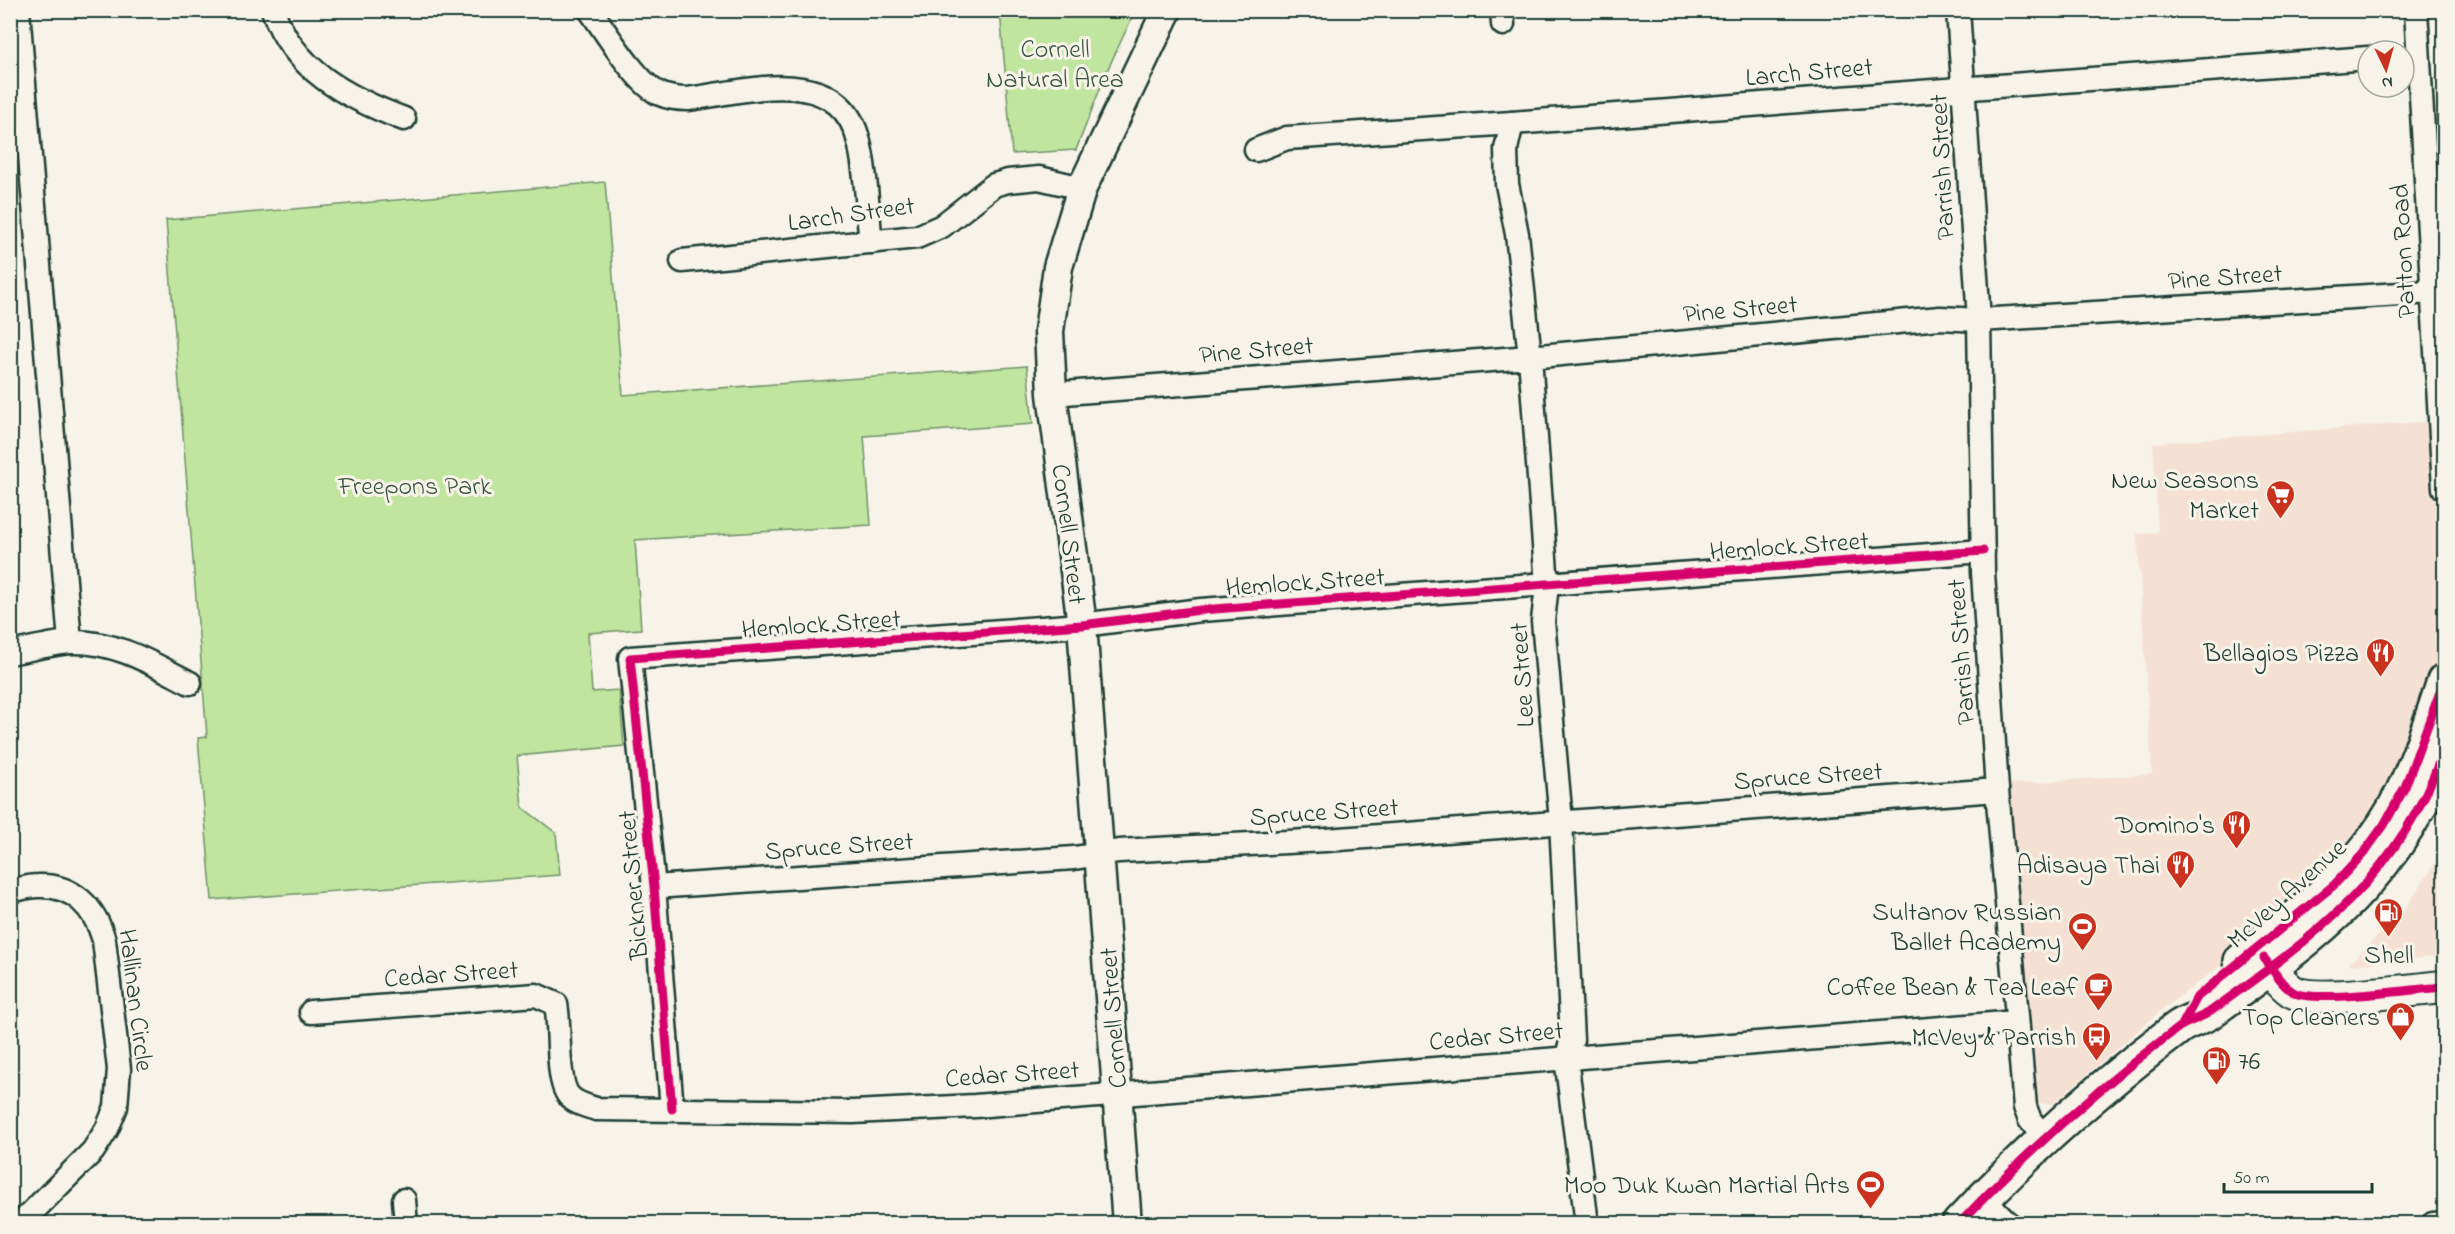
<svg xmlns="http://www.w3.org/2000/svg" width="2455" height="1234" font-family="'Indie Flower',sans-serif">
  <style>
    .built { fill: #f5e1d4 }
    .green { fill: #c0e59f; stroke: #70916a; stroke-width: 1.5 }
    .lines { fill: none; stroke-linecap: round; stroke-linejoin: round }
    .minor-casing { stroke: #1f3d34; stroke-width: 27 }
    .tertiary-casing { stroke: #1f3d34; stroke-width: 33 }
    .secondary-casing { stroke: #1f3d34; stroke-width: 36 }
    .primary-casing { stroke: #1f3d34; stroke-width: 38 }
    .minor { stroke: #f7f3e8; stroke-width: 22 }
    .tertiary { stroke: #f7f3e8; stroke-width: 28 }
    .secondary { stroke: #f7f3e8; stroke-width: 32 }
    .primary { stroke: #f7f3e8; stroke-width: 33 }
    .cycleway-casing { stroke: #f7f3e8; stroke-width: 13 }
    .cycleway { stroke: #d6006c; stroke-width: 9 }
    .labels { text-anchor: middle; stroke-width: 6; stroke-linejoin: round; paint-order: stroke }
    .park-label { font-size: 26px; fill: #375644; stroke: #f7f3e8 }
    .street-label { font-size: 26px; fill: #1f3d34; stroke: #f7f3e8 }
    .poi-label { font-size: 26px; fill: #1f3d34; stroke: #f7f3e8; text-anchor: end }
  </style>
  <rect width="100%" height="100%" fill="#f7f3e8"/>
  <filter id="ink" filterUnits="userSpaceOnUse"><feTurbulence type="fractalNoise" baseFrequency=".0167" numOctaves="2"/><feDisplacementMap in="SourceGraphic" scale="12" xChannelSelector="R" yChannelSelector="G"/><feConvolveMatrix kernelMatrix="1 2 1 2 8 2 1 2 1" color-interpolation-filters="sRGB"/></filter>
  <g filter="url(#ink)">
    <g class="built">
      <path d="M2431 421 2438 561 2444 581V648L2420 729 2389 801 2280 922 2164 1008 2053 1104 2038 1103 2033 1093 2009 784 2152 774 2137 534 2158 532 2153 443Z"/>
      <path d="M2444 850V956L2348 965 2405 909Z"/>
    </g>
    <g class="green">
      <path d="M1000 11H1135L1107 71 1076 150 1012 154Z"/>
      <path d="M605 182 623 395 1027 366 1033 424 864 436 871 525 635 540 641 629 588 633 592 692 619 690 624 746 517 756 522 807 556 833 560 875 212 900 198 738 207 737 166 220Z"/>
    </g>
    <g class="lines">
      <defs>
        <g id="minor">
          <path d="M18 10 70 642"/>
          <path d="M273 10C293 70 348 98 404 119"/>
          <path d="M590 10C606 32 637 84 660 94 669 98 678 99 688 99 745 92 840 61 859 142 867 174 867 210 871 242"/>
          <path d="M1502 10 1503 24"/>
          <path d="M1958 10 1979 320 1983 572 1997 790 2025 1107 2030 1120 2046 1139"/>
          <path d="M2416 10 2444 488"/>
          <path d="M1512 123 1506 149 1507 184 1517 234 1530 357 1547 585 1543 621 1561 821 1572 1040 1566 1058 1587 1224"/>
          <path d="M1256 150 1287 138 1512 123 2368 58"/>
          <path d="M682 261 917 237 942 226 994 185 1008 181 1039 178 1082 188"/>
          <path d="M1052 394 1530 357 1940 318 1979 320 2433 292"/>
          <path d="M10 653C30 649 50 644 70 642 114 640 153 664 190 683"/>
          <path d="M654 887 1074 858 1119 851 1326 840 1997 790"/>
          <path d="M10 891C20 889 29 886 38 886 73 884 95 908 104 940L119 1069 116 1107 107 1129 93 1151 20 1224"/>
          <path d="M311 1012 536 995 556 1004C561 1027 555 1083 570 1097 577 1104 587 1106 596 1109L853 1112 975 1106 2017 1022"/>
          <path d="M672 1109 654 887 630 658 1082 625 1201 610 1983 551"/>
          <path d="M1983 1198 2009 1224"/>
          <path d="M404 1200 406 1224"/>
          <path d="M2433 1224 2444 1223"/>
        </g>
        <path id="tertiary" d="M1127 1224 1082 625 1052 394 1049 331 1058 267 1082 188 1167 10"/>
        <path id="secondary" d="M2257 948C2267 962 2278 982 2292 991 2311 1004 2417 989 2444 987"/>
        <g id="primary">
          <path d="M2241 961C2292 920 2348 881 2384 825 2411 785 2429 727 2444 681"/>
          <path d="M1959 1224C2026 1152 2101 1086 2179 1027 2189 1020 2202 1018 2211 1011 2314 937 2403 874 2444 748"/>
        </g>
      </defs>
      <use href="#minor" class="minor-casing"/>
      <use href="#tertiary" class="tertiary-casing"/>
      <use href="#secondary" class="secondary-casing"/>
      <use href="#primary" class="primary-casing"/>
      <use href="#minor" class="minor"/>
      <use href="#tertiary" class="tertiary"/>
      <use href="#secondary" class="secondary"/>
      <use href="#primary" class="primary"/>
      <defs>
        <g id="cycleway">
          <path d="M2264 958C2273 969 2282 987 2295 993 2317 1003 2415 989 2444 987"/>
          <path d="M2182 1025 2197 997 2334 885 2363 854 2384 825 2405 787 2444 681"/>
          <path d="M672 1109 654 887 630 658 1082 625 1201 610 1983 551"/>
          <path d="M1959 1224C2026 1152 2101 1086 2179 1027 2189 1020 2202 1018 2211 1011 2314 937 2403 874 2444 748"/>
        </g>
      </defs>
      <use href="#cycleway" class="cycleway-casing"/>
      <use href="#cycleway" class="cycleway"/>
    </g>
  </g>
  <defs>
    <symbol id="supermarket-pin" viewBox="-11 -11 22 30"><path d="M0 17L-7.5 6A9.5 9.5 0 1 1 7.5 6Z" fill="#c8321e" stroke="#f7f3e8"/><path d="M-6-5.5h2.5l.6 2H6L4.5 2H-2.5L-4.4-4H-6ZM-1.5 3.2a1.3 1.3 0 1 0 .1 0ZM3 3.2a1.3 1.3 0 1 0 .1 0Z" fill="#fff"/></symbol>
    <symbol id="restaurant-pin" viewBox="-11 -11 22 30"><path d="M0 17L-7.5 6A9.5 9.5 0 1 1 7.5 6Z" fill="#c8321e" stroke="#f7f3e8"/><path d="M-5-6h1v4h1v-4h1v4h1v-4h1v5L-1.5 .5V6h-2V.5L-5-1ZM5-6V6H3V1.5H1.5Q1.5-4 5-6Z" fill="#fff"/></symbol>
    <symbol id="fuel-pin" viewBox="-11 -11 22 30"><path d="M0 17L-7.5 6A9.5 9.5 0 1 1 7.5 6Z" fill="#c8321e" stroke="#f7f3e8"/><path d="M-5.5-6h7V0h2V4h1.3V-2.5L3-4.5l.8-.8L6-3V5H2.5V1h-1V6h-7ZM-4.2-4.7v3.2H.2V-4.7Z" fill="#fff"/></symbol>
    <symbol id="stadium-pin" viewBox="-11 -11 22 30"><path d="M0 17L-7.5 6A9.5 9.5 0 1 1 7.5 6Z" fill="#c8321e" stroke="#f7f3e8"/><path d="M0-5a6.5 5 0 1 0 0 10a6.5 5 0 1 0 0-10ZM-3.5-1.8h7v3.6h-7Z" fill="#fff"/></symbol>
    <symbol id="cafe-pin" viewBox="-11 -11 22 30"><path d="M0 17L-7.5 6A9.5 9.5 0 1 1 7.5 6Z" fill="#c8321e" stroke="#f7f3e8"/><path d="M-5.5-4.5H6V0H3Q3 3.5 0 3.5H-2.5Q-5.5 3.5-5.5 0ZM3-3.2v2h1.7v-2ZM-6 4.5H4V6H-6Z" fill="#fff"/></symbol>
    <symbol id="shop-pin" viewBox="-11 -11 22 30"><path d="M0 17L-7.5 6A9.5 9.5 0 1 1 7.5 6Z" fill="#c8321e" stroke="#f7f3e8"/><path d="M-5-2.5h2.3a2.7 3.5 0 0 1 5.4 0H5L5.5 6h-11ZM-1.5-2.5h3a1.5 2.3 0 0 0-3 0Z" fill="#fff"/></symbol>
    <symbol id="bus-pin" viewBox="-11 -11 22 30"><path d="M0 17L-7.5 6A9.5 9.5 0 1 1 7.5 6Z" fill="#c8321e" stroke="#f7f3e8"/><path d="M-5-6H5V4H4V6H2V4H-2V6H-4V4H-5ZM-3.5-4V0h7V-4ZM-3.5 1.2v1.5H-2V1.2ZM2 1.2v1.5H3.5V1.2Z" fill="#fff"/></symbol>
  </defs>
  <g fill-rule="evenodd">
    <use href="#supermarket-pin" x="2264" y="478" width="33" height="45"/>
    <use href="#restaurant-pin" x="2364" y="636" width="33" height="45"/>
    <use href="#restaurant-pin" x="2220" y="808" width="33" height="45"/>
    <use href="#restaurant-pin" x="2164" y="848" width="33" height="45"/>
    <use href="#fuel-pin" x="2372" y="896" width="33" height="45"/>
    <use href="#stadium-pin" x="2066" y="910" width="33" height="45"/>
    <use href="#cafe-pin" x="2082" y="970" width="33" height="45"/>
    <use href="#shop-pin" x="2384" y="1000" width="33" height="45"/>
    <use href="#bus-pin" x="2080" y="1020" width="33" height="45"/>
    <use href="#fuel-pin" x="2200" y="1044" width="33" height="45"/>
    <use href="#stadium-pin" x="1854" y="1168" width="33" height="45"/>
  </g>
  <g class="labels">
    <g class="park-label">
      <text x="1055" y="57">Cornell<tspan x="1055" dy="30">Natural Area</tspan></text>
      <text x="415" y="494">Freepons Park</text>
    </g>
    <g class="street-label">
      <text transform="translate(1809 71) rotate(-5)" y="9">Larch Street</text>
      <text transform="translate(1941 167) rotate(-93)" y="9">Parrish Street</text>
      <text transform="translate(851 213) rotate(-8)" y="9">Larch Street</text>
      <text transform="translate(2402 251) rotate(-93)" y="9">Patton Road</text>
      <text transform="translate(2225 276) rotate(-4)" y="9">Pine Street</text>
      <text transform="translate(1740 308) rotate(-5)" y="9">Pine Street</text>
      <text transform="translate(1256 349) rotate(-5)" y="9">Pine Street</text>
      <text transform="translate(1070 534) rotate(83)" y="9">Cornell Street</text>
      <text transform="translate(1789 545) rotate(-4)" y="9">Hemlock Street</text>
      <text transform="translate(1305 581) rotate(-4)" y="9">Hemlock Street</text>
      <text transform="translate(821 623) rotate(-4)" y="9">Hemlock Street</text>
      <text transform="translate(1960 652) rotate(-94)" y="9">Parrish Street</text>
      <text transform="translate(1521 675) rotate(-94)" y="9">Lee Street</text>
      <text transform="translate(1808 775) rotate(-4)" y="9">Spruce Street</text>
      <text transform="translate(1324 811) rotate(-4)" y="9">Spruce Street</text>
      <text transform="translate(839 845) rotate(-4)" y="9">Spruce Street</text>
      <text transform="translate(632 885) rotate(-95)" y="9">Bickner Street</text>
      <text transform="translate(2286 893) rotate(-42)" y="9">McVey Avenue</text>
      <text transform="translate(451 973) rotate(-4)" y="9">Cedar Street</text>
      <text transform="translate(137 1000) rotate(83)" y="9">Hallinan Circle</text>
      <text transform="translate(1112 1018) rotate(-94)" y="9">Cornell Street</text>
      <text transform="translate(1496 1035) rotate(-5)" y="9">Cedar Street</text>
      <text transform="translate(1012 1073) rotate(-4)" y="9">Cedar Street</text>
    </g>
    <g class="poi-label">
      <text x="2259" y="488">New Seasons<tspan x="2259" dy="30">Market</tspan></text>
      <text x="2359" y="661">Bellagios Pizza</text>
      <text x="2215" y="833">Domino's</text>
      <text x="2160" y="873">Adisaya Thai</text>
      <text x="2061" y="920">Sultanov Russian<tspan x="2061" dy="30">Ballet Academy</tspan></text>
      <text x="2389" y="963" text-anchor="middle">Shell</text>
      <text x="2078" y="995">Coffee Bean &amp; Tea Leaf</text>
      <text x="2380" y="1025">Top Cleaners</text>
      <text x="2076" y="1045">McVey &amp; Parrish</text>
      <text x="2238" y="1069" text-anchor="start">76</text>
      <text x="1850" y="1193">Moo Duk Kwan Martial Arts</text>
    </g>
  </g>
  <rect width="2455" height="1234" fill="none" stroke="#f7f3e8" stroke-width="36"/>
  <rect x="18" y="18" width="2419" height="1198" fill="none" stroke="#1f3d34" stroke-width="2" filter="url(#ink)"/>
  <g transform="translate(2386 69) rotate(175)"><circle r="28" fill="#f7f3e8" stroke="#a1aaa0" stroke-width="1.5"/>
  <path d="M0-4.5L10 22L0 15L-10 22Z" fill="#c8321e"/>
  <text y="-9" font-size="16" font-weight="bold" text-anchor="middle" fill="#1f3d34">N</text>
  </g>
  <path d="M2224 1183v9h148v-9" fill="none" stroke="#1f3d34" stroke-width="3"/>
  <text x="2233" y="1183" font-size="18" fill="#1f3d34" stroke="#f7f3e8" stroke-width="4.5" paint-order="stroke">50 m</text>
</svg>
